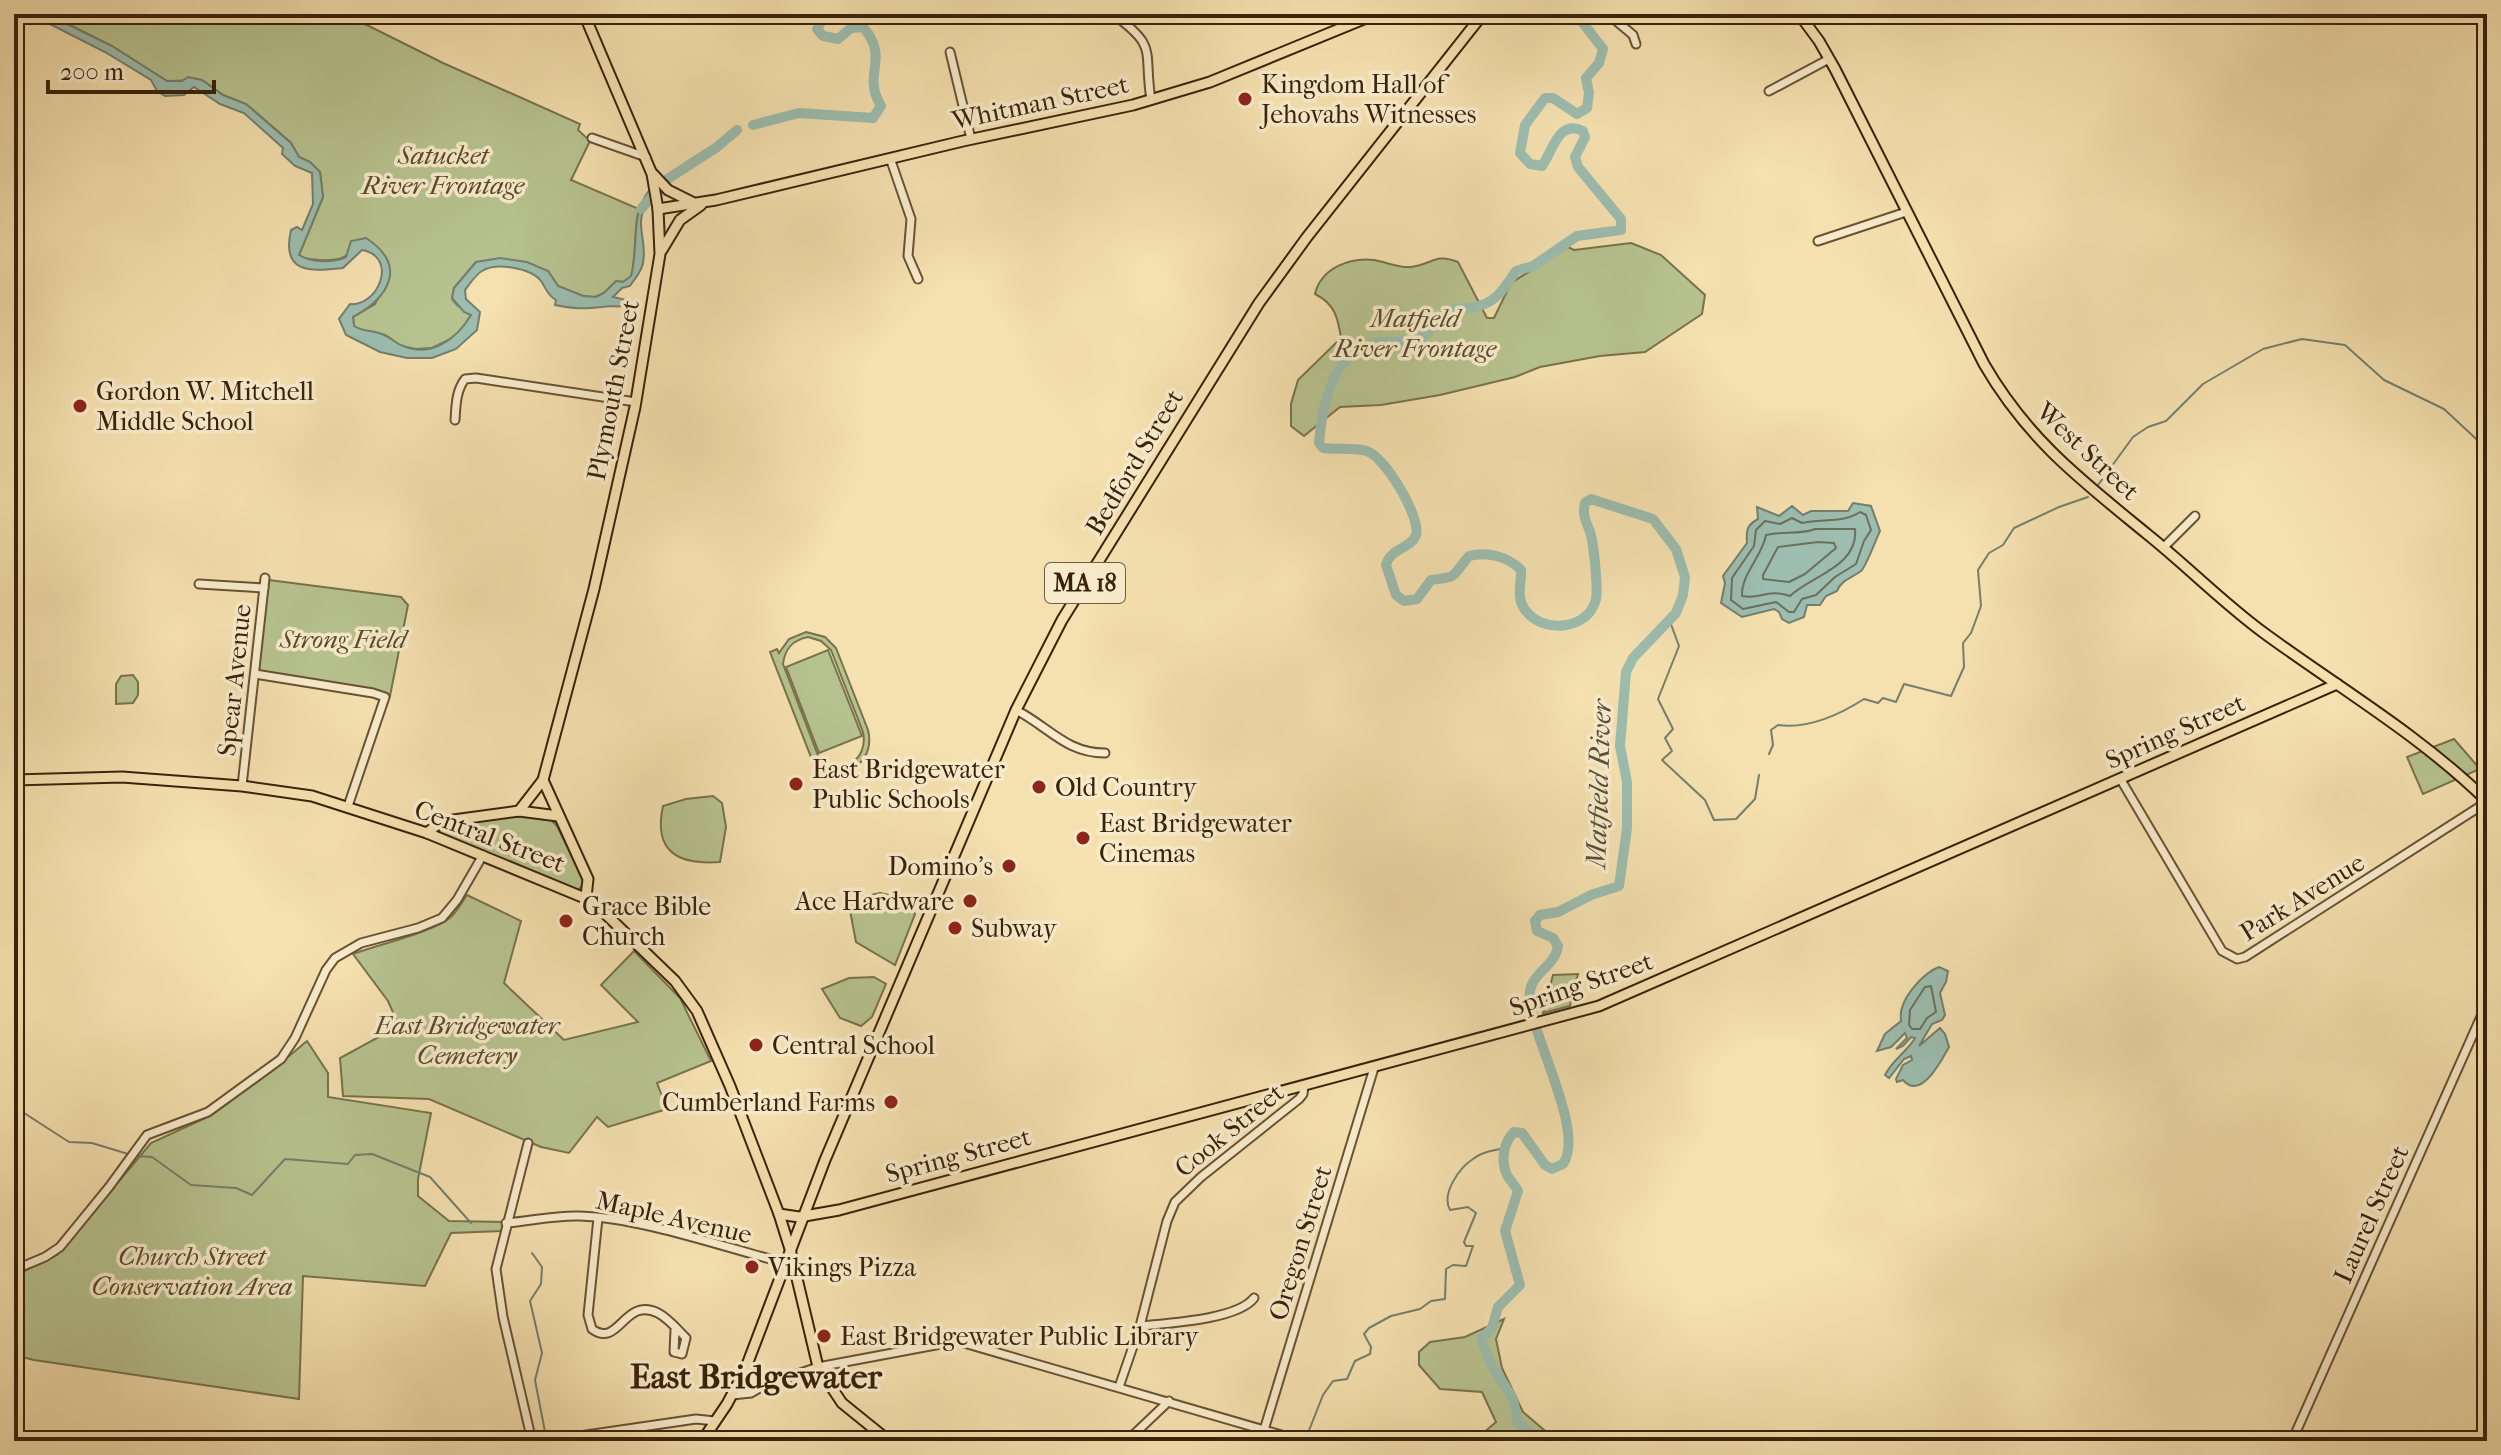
<svg xmlns="http://www.w3.org/2000/svg" width="2501" height="1455" font-family="'IM FELL French Canon',serif">
  <style>
    .green { fill: #b7c38f; stroke: #78724d; stroke-width: 2; fill-rule: evenodd }
    .water { fill: #9cbdaf; stroke: #747f6d; stroke-width: 2 }
    .lines { fill: none; stroke-linecap: round; stroke-linejoin: round }
    .shore { stroke: #6a705d; stroke-width: 2 }
    .stream { stroke: #747f6d; stroke-width: 2 }
    .river { stroke: #9cbdaf; stroke-width: 10 }
    .minor-casing { stroke: #685234; stroke-width: 11 }
    .major-casing { stroke: #39220b; stroke-width: 13 }
    .minor { stroke: #f8ebcb; stroke-width: 7 }
    .major { stroke: #f5e0af; stroke-width: 9 }
    .poi-dot { fill: #8f2418; stroke: #f8ebcb; stroke-width: 3 }
    .labels { text-anchor: middle; stroke-width: 7; stroke-linejoin: round; paint-order: stroke }
    .shield { fill: #f8ebcb; stroke: #725e45; stroke-width: 2 }
    .shield-label { font-size: 24px; font-weight: bold; fill: #39220b }
    .poi-label { font-size: 26px; fill: #39220b; stroke: #f8ebcb; text-anchor: start }
    .street-label { font-size: 26px; fill: #39220b; stroke: #f8ebcb }
    .park-label { font-size: 26px; font-style: italic; fill: #584a2c; stroke: #f8ebcb }
    .water-label { font-size: 28px; font-style: italic; fill: #57503c; stroke: #f8ebcb }
    .district-label { font-size: 34px; font-weight: bold; fill: #39220b; stroke: #f8ebcb }
  </style>
  <rect width="100%" height="100%" fill="#f5e0af"/>
  <filter id="stains"><feTurbulence type="fractalNoise" baseFrequency=".0025" numOctaves="4"/><feColorMatrix values="0 0 0 0 .2 0 0 0 0 .09 0 0 0 0 .02 0 0 0 .5 -.17"/></filter>
  <radialGradient id="worn" r=".72"><stop offset=".6" stop-color="#630" stop-opacity="0"/><stop offset="1" stop-color="#630" stop-opacity=".3"/></radialGradient>
  <g class="green">
    <path d="M48 14H345L443 63 580 124 578 130 590 141 571 180 639 209C633 231 637 254 631 277L623 282 616 281 604 293 595 297 583 296 558 286 548 271 527 263 476 262 454 288 452 299 457 305 471 315 459 335 432 348 416 349 401 346 385 335 362 331 354 326 353 317 375 304 390 274 366 238C348 255 345 262 319 260 310 259 306 260 299 255L323 197 320 172 310 162 299 157 291 143 246 104 223 95 202 80 167 81 112 46Z"/>
    <path d="M1631 243 1661 255 1705 295 1702 314 1645 352 1600 356 1540 367 1515 377 1440 395 1381 405 1340 407 1304 436 1291 426V404L1298 380 1341 338C1338 318 1335 304 1315 294 1321 268 1350 257 1374 260 1386 262 1399 268 1411 267 1433 264 1435 253 1458 262L1487 318H1494L1511 283 1568 247 1574 250Z"/>
    <path d="M269 580 401 597 408 605 390 696 257 674Z"/>
    <path d="M806 632 825 637 836 648 868 730C875 758 852 779 824 769L825 773 818 775 770 652 777 649 779 653 789 639ZM808 637 821 641 831 650 863 732C869 760 841 777 819 758L783 664C785 648 793 640 808 637Z"/>
    <path d="M828 650 862 736 819 753 786 667Z"/>
    <path d="M133 675 138 682V695L133 703 116 704V684L121 676Z"/>
    <path d="M2454 739 2480 769 2423 794 2407 757Z"/>
    <path d="M713 796 722 803 726 827 720 862C678 865 653 852 663 806L686 799Z"/>
    <path d="M523 814 550 819 557 826 585 883 578 890 442 836 439 832 442 825Z"/>
    <path d="M880 893 906 899 915 914 895 965 856 942 848 900Z"/>
    <path d="M467 895 521 921 504 983 564 1040 638 1022 601 985 634 951 680 998 711 1061 657 1083 667 1109 608 1127 597 1117 569 1153 541 1147 429 1099 343 1096 340 1058 399 1026 388 1001 353 954C377 945 437 931 452 916 458 910 462 902 467 895Z"/>
    <path d="M1578 974 1570 1006 1543 1013 1553 975Z"/>
    <path d="M874 977 886 984 872 1017 861 1026 840 1018 822 989 849 978Z"/>
    <path d="M307 1041 328 1073V1097L431 1113 418 1179V1196L449 1221 505 1222 502 1231 451 1233 425 1286 303 1276 299 1399 34 1360 14 1355V1276L57 1255 151 1143 210 1116 269 1073Z"/>
    <path d="M1504 1319 1496 1339 1502 1368 1523 1412 1557 1441H1474L1496 1422 1482 1392 1440 1389 1419 1365V1352L1430 1342 1465 1337Z"/>
  </g>
  <g class="water">
    <path d="M47 14 112 46 167 81H182L188 77 202 80 223 95 246 104 291 143 299 157 310 162 320 172 323 197 299 255C311 263 333 263 346 257L351 241 366 238C409 266 388 298 353 317L354 326C363 332 373 330 384 335 390 337 395 343 401 345 430 359 457 339 471 315L464 312 452 298 454 288 476 262 500 258 527 262 548 271 558 286 583 296 596 297 604 293 616 281 623 282 631 276C639 248 630 217 648 192L649 200C632 224 648 239 643 263 641 273 635 278 630 286L622 288 613 297 627 300 629 305C619 308 611 305 602 307 584 309 573 309 555 305L556 300C547 295 546 288 541 281 531 268 496 262 482 271 475 275 470 284 465 290L466 299 480 312 477 330 456 349 432 358H407L380 352 346 335 339 319 350 304C378 307 399 257 362 250L343 268C309 272 281 273 291 230L297 227 302 230 313 204 312 173 295 166 282 154 283 148 244 113 220 104 194 87 184 95 165 96 157 91 151 80 105 52 50 24 33 22 14 25V15Z"/>
    <path d="M1853 503 1871 506 1880 531C1876 539 1866 567 1861 571 1852 578 1841 580 1837 591L1826 596 1820 605H1807L1804 617 1789 623 1782 619 1779 612 1774 609 1742 617 1721 603 1725 583 1723 576 1747 543C1746 530 1747 525 1758 519L1757 507 1779 516 1792 506 1803 515 1811 511H1848Z"/>
    <path d="M1939 967 1948 971 1946 982 1940 993 1945 1015 1942 1020 1932 1024 1919 1046 1940 1028 1945 1034 1949 1047C1941 1061 1921 1101 1903 1080L1897 1082 1896 1079 1903 1065 1912 1060 1911 1056 1904 1059 1889 1078 1885 1075C1892 1060 1907 1052 1915 1038L1911 1037 1903 1046 1896 1049 1907 1038 1905 1033 1891 1047 1877 1051 1885 1034 1901 1021C1901 1017 1900 1012 1902 1008 1906 993 1925 972 1939 967Z"/>
  </g>
  <g class="lines">
    <g class="shore">
      <path d="M1860 512 1866 515 1871 530 1864 541 1856 564 1835 577 1816 595 1802 599 1794 612H1789L1776 602 1743 609 1731 600 1732 578 1754 546 1756 530 1765 521 1780 524 1792 518 1802 523C1822 518 1842 524 1860 512Z"/>
      <path d="M1815 529H1855C1859 566 1811 576 1790 596 1766 588 1762 600 1742 596 1741 574 1762 557 1766 535 1781 531 1801 535 1815 529Z"/>
      <path d="M1818 542 1834 543 1836 548 1805 574 1789 582 1763 579V575L1778 547Z"/>
      <path d="M1931 986 1936 1012 1927 1018 1920 1029H1912L1909 1025 1910 1010 1925 987Z"/>
    </g>
    <g class="stream">
      <path d="M2098 485 2133 437 2148 427 2166 421 2203 384 2263 349 2302 339 2345 345 2384 380 2444 409 2487 449"/>
      <path d="M1669 619 1679 646 1658 699 1673 729 1665 738 1672 751 1662 760 1705 800 1714 820 1736 819 1755 799 1759 775"/>
      <path d="M1769 754 1773 745 1771 730 1778 725C1807 729 1839 715 1864 699L1878 703 1883 698 1896 702 1904 684 1951 696 1964 667 1963 643 1971 633 1981 606 1978 570 1989 553 2003 545 2014 528 2059 507 2088 497"/>
      <path d="M14 1118 21 1111 69 1142 92 1143 128 1154"/>
      <path d="M136 1156 152 1157 191 1185 236 1188 252 1195 285 1159 348 1164 355 1155 372 1154 430 1177 471 1223"/>
      <path d="M532 1253 542 1267 541 1284 530 1301 542 1353 535 1380 546 1437"/>
      <path d="M1306 1438 1323 1395 1333 1381 1347 1379 1355 1361 1370 1354 1371 1347 1364 1334 1369 1328 1391 1316 1420 1309 1431 1301 1445 1299 1446 1269 1453 1265 1466 1266 1473 1246H1466L1464 1242 1476 1213 1468 1207 1450 1210C1441 1194 1459 1168 1473 1159 1482 1152 1494 1150 1505 1148"/>
    </g>
    <g class="river">
      <path d="M753 125 799 113 873 118 881 106C861 73 891 59 863 27L851 28 838 39 823 36 817 29 826 14"/>
      <path d="M641 209 666 180 717 147 737 130"/>
      <path d="M1542 1441 1518 1423 1513 1399 1490 1362 1481 1339 1492 1328 1498 1307 1520 1285 1505 1231 1518 1191C1515 1185 1510 1181 1507 1175 1500 1160 1504 1142 1514 1132L1522 1133 1545 1165 1552 1169 1563 1164C1585 1133 1535 1042 1530 1004 1525 972 1554 971 1558 946L1553 938 1537 931 1535 921 1540 915 1558 912 1591 895 1619 886 1627 828V782L1620 746 1626 672 1633 658 1676 613 1683 595 1685 577 1676 549 1653 519 1591 499 1585 503C1582 515 1586 521 1590 532 1594 544 1598 588 1596 599 1589 630 1544 634 1526 611 1515 598 1522 583 1521 570 1509 557 1487 551 1469 556 1451 577 1459 577 1431 580L1417 599 1404 601 1396 595 1386 565C1390 548 1411 549 1416 535 1421 517 1385 457 1367 451 1352 447 1338 450 1323 448L1319 443C1322 407 1332 355 1372 344 1389 339 1405 344 1421 339 1431 330 1437 318 1449 312 1457 307 1465 308 1474 307 1497 303 1504 288 1516 271L1533 266 1577 236 1621 230V219L1578 167 1575 157 1585 137 1583 131C1558 119 1553 151 1542 166L1530 164 1520 153 1525 125 1545 98H1553L1577 114 1587 108 1589 93 1586 78 1599 63 1603 49 1576 14"/>
    </g>
    <defs>
      <g id="minor">
        <path d="M1113 14C1159 48 1143 49 1151 100"/>
        <path d="M1608 14 1633 35 1636 44"/>
        <path d="M950 52 971 139"/>
        <path d="M1769 91 1829 59"/>
        <path d="M592 138 646 157"/>
        <path d="M890 158 911 219 908 256 918 279"/>
        <path d="M1818 241 1906 212"/>
        <path d="M455 420C456 405 456 391 465 379L476 378 636 402"/>
        <path d="M2163 548 2195 516"/>
        <path d="M199 584 264 588"/>
        <path d="M255 674 373 693 385 697 348 806"/>
        <path d="M1016 710C1049 727 1066 753 1105 753"/>
        <path d="M2121 780 2222 951 2237 959 2245 957 2487 802"/>
        <path d="M242 786 265 578"/>
        <path d="M528 1143 496 1269 503 1317 532 1441"/>
        <path d="M598 1218 588 1315 592 1329C619 1349 624 1296 658 1313 668 1318 678 1330 686 1338L682 1354 674 1352 675 1330"/>
        <path d="M506 1223C531 1221 555 1215 580 1216 642 1218 723 1247 785 1263"/>
        <path d="M14 1270 45 1257 60 1247 109 1187 147 1135 208 1112 281 1059 295 1038 326 970 335 958 361 943 418 928 442 918 457 900 483 855"/>
        <path d="M1140 1326C1167 1323 1237 1320 1254 1298"/>
        <path d="M739 1382 748 1386 765 1385 818 1367 957 1341 1302 1441"/>
        <path d="M1119 1387 1140 1326 1167 1221 1175 1202 1201 1177 1299 1099 1303 1094 1304 1086"/>
        <path d="M732 1395 751 1393 763 1386"/>
        <path d="M1264 1430 1374 1068"/>
        <path d="M545 1441 696 1419 715 1421"/>
        <path d="M1127 1441 1169 1401"/>
        <path d="M2292 1441 2487 1003"/>
      </g>
      <g id="major">
        <path d="M584 14 652 174 658 209 660 254 635 407 594 589 543 780 588 879 586 897"/>
        <path d="M1799 14 1819 41 1835 69 1984 364C2028 440 2081 480 2147 534 2187 566 2223 603 2264 633 2339 688 2420 735 2487 801"/>
        <path d="M653 174 668 190 692 202"/>
        <path d="M658 209 716 200 963 141 1133 105 1210 82 1376 14"/>
        <path d="M662 250 680 220 701 205"/>
        <path d="M14 780 122 777 242 786 312 796 427 833 592 901 675 981 697 1011 730 1086 779 1214 790 1249 818 1367 842 1403 889 1441"/>
        <path d="M519 811 543 780"/>
        <path d="M427 833 438 824 446 821 519 811 558 816"/>
        <path d="M779 1214 799 1217 839 1210 1599 1006 2337 684"/>
        <path d="M702 1441 727 1404 745 1370 825 1160 1016 710 1062 620 1259 303 1307 237 1483 14"/>
      </g>
    </defs>
    <use href="#minor" class="minor-casing"/>
    <use href="#major" class="major-casing"/>
    <use href="#minor" class="minor"/>
    <use href="#major" class="major"/>
  </g>
  <g class="poi-dot">
    <circle cx="1245" cy="99" r="8"/>
    <circle cx="80" cy="406" r="8"/>
    <circle cx="796" cy="784" r="8"/>
    <circle cx="1039" cy="787" r="8"/>
    <circle cx="1083" cy="838" r="8"/>
    <circle cx="1009" cy="866" r="8"/>
    <circle cx="970" cy="901" r="8"/>
    <circle cx="566" cy="921" r="8"/>
    <circle cx="955" cy="928" r="8"/>
    <circle cx="756" cy="1045" r="8"/>
    <circle cx="891" cy="1102" r="8"/>
    <circle cx="752" cy="1267" r="8"/>
    <circle cx="824" cy="1336" r="8"/>
  </g>
  <g class="labels">
    <rect class="shield" x="1045" y="563" width="80" height="40" rx="6"/>
    <g class="shield-label">
      <text x="1085" y="591">MA 18</text>
    </g>
    <g class="poi-label">
      <text x="1261" y="93">Kingdom Hall of<tspan x="1261" dy="30">Jehovahs Witnesses</tspan></text>
      <text x="96" y="400">Gordon W. Mitchell<tspan x="96" dy="30">Middle School</tspan></text>
      <text x="812" y="778">East Bridgewater<tspan x="812" dy="30">Public Schools</tspan></text>
      <text x="1055" y="796">Old Country</text>
      <text x="1099" y="832">East Bridgewater<tspan x="1099" dy="30">Cinemas</tspan></text>
      <text x="993" y="875" text-anchor="end">Domino's</text>
      <text x="954" y="910" text-anchor="end">Ace Hardware</text>
      <text x="582" y="915">Grace Bible<tspan x="582" dy="30">Church</tspan></text>
      <text x="971" y="937">Subway</text>
      <text x="772" y="1054">Central School</text>
      <text x="875" y="1111" text-anchor="end">Cumberland Farms</text>
      <text x="768" y="1276">Vikings Pizza</text>
      <text x="840" y="1345">East Bridgewater Public Library</text>
    </g>
    <g class="street-label">
      <text transform="translate(1040 102) rotate(-12)" y="9">Whitman Street</text>
      <text transform="translate(613 390) rotate(-79)" y="9">Plymouth Street</text>
      <text transform="translate(2088 451) rotate(43)" y="9">West Street</text>
      <text transform="translate(1134 462) rotate(-59)" y="9">Bedford Street</text>
      <text transform="translate(234 680) rotate(-84)" y="9">Spear Avenue</text>
      <text transform="translate(2175 731) rotate(-24)" y="9">Spring Street</text>
      <text transform="translate(490 836) rotate(21)" y="9">Central Street</text>
      <text transform="translate(2302 897) rotate(-32)" y="9">Park Avenue</text>
      <text transform="translate(1581 984) rotate(-19)" y="9">Spring Street</text>
      <text transform="translate(1229 1130) rotate(-39)" y="9">Cook Street</text>
      <text transform="translate(958 1155) rotate(-15)" y="9">Spring Street</text>
      <text transform="translate(2371 1214) rotate(-66)" y="9">Laurel Street</text>
      <text transform="translate(674 1217) rotate(13)" y="9">Maple Avenue</text>
      <text transform="translate(1300 1243) rotate(-73)" y="9">Oregon Street</text>
    </g>
    <g class="park-label">
      <text x="443" y="164">Satucket<tspan x="443" dy="30">River Frontage</tspan></text>
      <text x="1415" y="327">Matfield<tspan x="1415" dy="30">River Frontage</tspan></text>
      <text x="343" y="648">Strong Field</text>
      <text x="467" y="1034">East Bridgewater<tspan x="467" dy="30">Cemetery</tspan></text>
      <text x="192" y="1265">Church Street<tspan x="192" dy="30">Conservation Area</tspan></text>
    </g>
    <g class="water-label">
      <text transform="translate(1598 784) rotate(-88)" y="10">Matfield River</text>
    </g>
    <g class="district-label">
      <text x="756" y="1388">East Bridgewater</text>
    </g>
  </g>
  <rect width="2501" height="1455" fill="none" stroke="#f5e0af" stroke-width="48"/>
  <rect x="16" y="16" width="2469" height="1423" fill="none" stroke="#39220b" stroke-width="4"/>
  <rect x="24" y="24" width="2453" height="1407" fill="none" stroke="#39220b" stroke-width="2"/>
  <path d="M48 80v12h166v-12" fill="none" stroke="#39220b" stroke-width="4"/>
  <text x="60" y="80" font-size="24" fill="#39220b" stroke="#f8ebcb" stroke-width="6" paint-order="stroke">200 m</text>
  <rect width="100%" height="100%" filter="url(#stains)"/>
  <rect width="100%" height="100%" fill="url(#worn)"/>
</svg>
